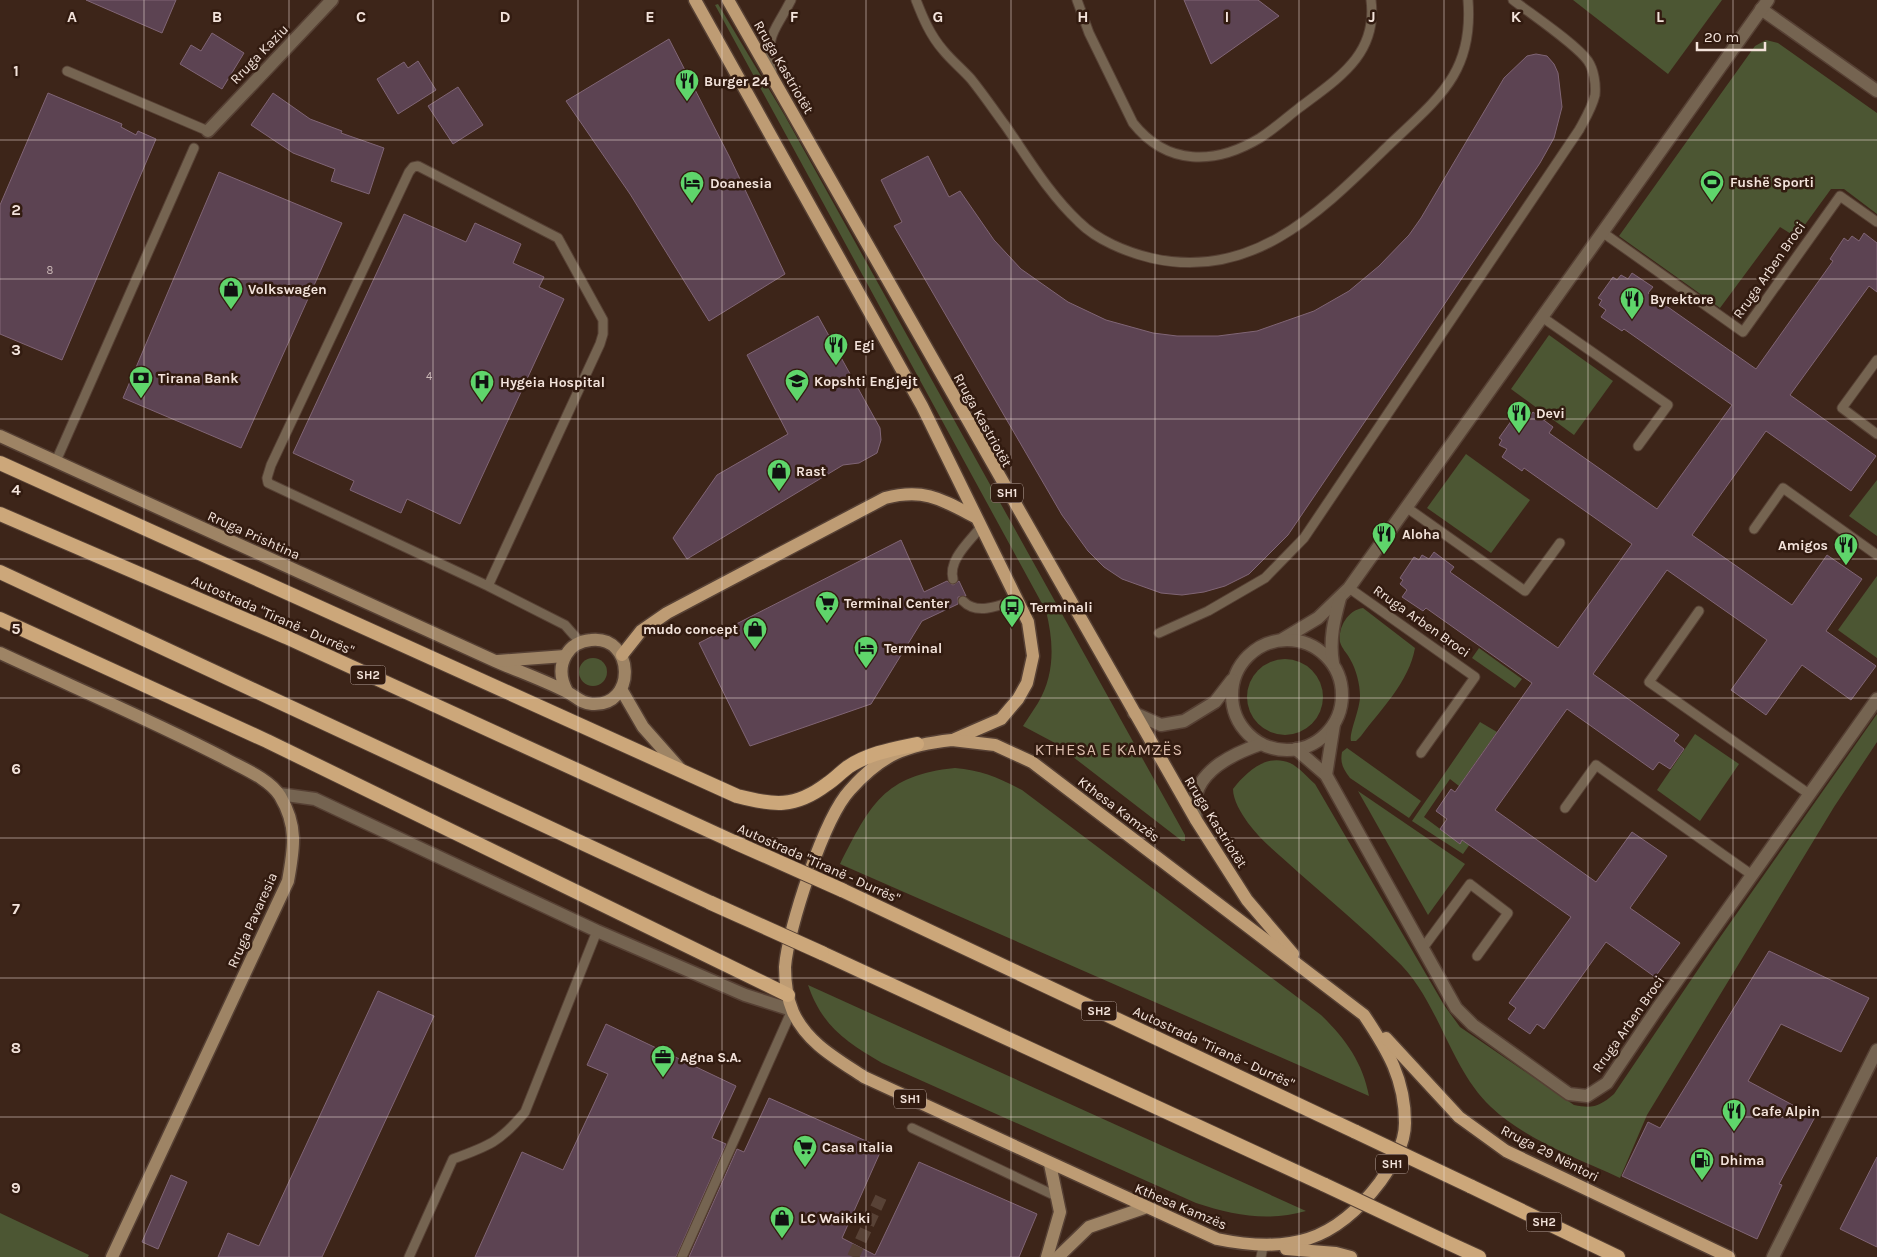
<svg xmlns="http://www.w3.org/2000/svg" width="1877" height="1257" font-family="Karla,sans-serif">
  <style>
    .green { fill: #4c5633 }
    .building { fill: #5c4352; stroke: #806575 }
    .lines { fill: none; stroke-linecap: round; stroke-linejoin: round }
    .pedestrian-tunnel { stroke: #584236; stroke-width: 12; stroke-dasharray: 12 6; stroke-linecap: butt }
    .service-casing { stroke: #564034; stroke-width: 11 }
    .minor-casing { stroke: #564034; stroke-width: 15 }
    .secondary-casing { stroke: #564034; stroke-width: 15 }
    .primary-casing { stroke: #564034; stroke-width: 15 }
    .trunk-casing { stroke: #564034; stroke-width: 16 }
    .service { stroke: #756451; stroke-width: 9 }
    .minor { stroke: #756451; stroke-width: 12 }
    .secondary { stroke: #9e8465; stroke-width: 12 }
    .primary { stroke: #be9c74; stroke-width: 12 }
    .trunk { stroke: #cca77a; stroke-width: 14 }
    .trunk-bridge-casing { stroke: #564034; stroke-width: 16; stroke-linecap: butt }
    .trunk-bridge { stroke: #cca77a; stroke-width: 14 }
    .grid { fill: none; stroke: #f3e3db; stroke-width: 1; stroke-opacity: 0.55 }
    .labels { text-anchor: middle; stroke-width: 5; stroke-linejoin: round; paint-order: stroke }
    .number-label { font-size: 11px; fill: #cdbbb9 }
    .shield { fill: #321b10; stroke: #b9a79e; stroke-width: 1 }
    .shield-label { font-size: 12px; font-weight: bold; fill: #f3e3db }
    .street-label { font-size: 14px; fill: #f3e3db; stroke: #321b10 }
    .poi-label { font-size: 14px; font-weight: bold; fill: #f3e3db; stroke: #321b10; text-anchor: start }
    .quarter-label { font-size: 16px; letter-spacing: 1px; fill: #dcbdae; stroke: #321b10 }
    .grid-label { font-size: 16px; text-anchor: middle; font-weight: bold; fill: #f3e3db; stroke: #321b10; stroke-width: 5; stroke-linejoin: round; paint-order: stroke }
  </style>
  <rect width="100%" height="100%" fill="#3d2519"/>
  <g class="green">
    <path d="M1573 0H1722L1668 74Z"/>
    <path d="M718 4 785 116 1185 835V841H1182L1055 743 1023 726C1028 718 1033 711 1038 703 1055 674 1054 643 1046 611L715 5Z"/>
    <path d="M1766 40 1778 43 1877 113V214L1844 189H1831L1796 237 1780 227 1720 308 1619 236 1755 46Z"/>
    <path d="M1549 335 1613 381 1574 435 1511 389Z"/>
    <path d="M1466 454 1530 500 1491 553 1427 508Z"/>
    <path d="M1877 480V536L1849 516Z"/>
    <path d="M1877 576V658L1838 630Z"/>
    <path d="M1363 608 1415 648C1409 682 1381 709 1361 736L1356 741H1351C1349 732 1360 710 1360 696 1360 684 1356 669 1350 659 1347 653 1342 649 1340 642 1338 627 1348 610 1363 608Z"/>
    <path d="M1479 648 1522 679 1515 688 1472 658Z"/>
    <circle cx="593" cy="672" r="14"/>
    <circle cx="1285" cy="697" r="38"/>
    <path d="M1877 714V742L1834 807 1647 1115 1620 1178C1577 1158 1526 1140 1491 1107 1448 1066 1439 999 1395 959 1364 929 1331 901 1299 873 1282 857 1262 842 1248 823 1241 813 1233 800 1233 789 1247 771 1267 753 1290 763 1299 767 1308 778 1315 784L1444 1005 1460 1027 1574 1105C1593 1109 1600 1106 1614 1094L1716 943Z"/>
    <path d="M1480 722 1497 732 1459 786 1450 779 1424 817 1459 843 1463 839 1470 844 1463 854 1412 821Z"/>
    <path d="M1695 734 1739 764 1700 821 1657 790Z"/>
    <path d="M1347 748 1421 801 1409 818 1350 778C1343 769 1340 763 1342 752Z"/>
    <path d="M955 768C981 770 999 778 1022 790L1321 1015C1345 1038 1363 1063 1369 1096L840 864C870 805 884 775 955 768Z"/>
    <path d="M1358 791 1465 864 1428 915Z"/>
    <path d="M808 985 1306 1211C1267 1222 1233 1215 1196 1203L882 1063C846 1042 822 1026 808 985Z"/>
    <path d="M0 1213 89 1255 88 1257H0Z"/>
  </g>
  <g class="building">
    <path d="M86 0H176L162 33Z"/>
    <path d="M1184 0H1258L1279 16 1211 64Z"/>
    <path d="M212 33 244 53 222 89 180 64 191 45 201 51Z"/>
    <path d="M669 39 729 156 785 274 709 321 630 194 566 101Z"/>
    <path d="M1536 54 1547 56 1554 64 1558 73 1562 107 1554 138 1540 163 1288 535 1249 574 1225 586 1204 592 1182 595 1161 593 1122 579 1104 567 1088 551 1062 515 894 226 902 222 881 180 928 156 949 197 960 191 994 240 1021 269 1068 302 1106 320 1153 333 1177 336H1218L1257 331 1314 311 1349 291 1379 266 1409 235 1421 218 1504 78 1527 56Z"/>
    <path d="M418 61 436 90 398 114 377 79 404 62 408 68Z"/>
    <path d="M458 87 483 125 453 144 428 106Z"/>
    <path d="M48 93 122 124 121 127 136 135 138 131 156 139 62 360 0 334V205Z"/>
    <path d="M273 93 310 119 342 131 341 133 384 148 369 194 331 181 335 169 293 153 251 125Z"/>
    <path d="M219 172 342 223 241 448 123 398Z"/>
    <path d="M404 214 466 242 475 223 521 244 513 263 544 277 539 287 564 299 460 524 407 499 401 513 350 490 354 481 293 453Z"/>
    <path d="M1864 233 1877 243V292L1869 286 1790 395 1876 456 1851 491 1766 431 1692 535 1792 605 1827 555 1862 579 1826 631 1876 666 1851 700 1802 665 1766 715 1731 690 1767 640 1667 570 1593 674 1679 735 1674 741 1684 749 1670 769 1659 762 1653 770 1567 709 1495 810 1596 882 1632 832 1667 856 1630 908 1680 943 1655 977 1606 942 1544 1029 1537 1024 1530 1034 1508 1019 1516 1008 1509 1003 1571 917 1462 840 1460 844 1440 829 1447 819 1436 811 1451 789 1455 792 1532 683 1426 608 1423 611 1402 597 1407 590 1400 584 1403 580 1400 578 1414 557 1419 560 1422 555 1429 559 1434 552 1454 567 1450 572 1558 648 1632 544 1524 468 1522 471 1502 457 1507 449 1499 445 1502 440 1499 438 1514 417 1518 420 1521 415 1528 419 1533 412 1553 427 1549 433 1657 509 1732 405 1624 329 1622 331 1601 317 1606 310 1599 305 1602 300 1598 298 1613 277 1617 280 1621 275 1628 279 1632 273 1653 287 1648 293 1756 369 1833 261 1830 259 1844 238 1848 241 1852 236 1859 241Z"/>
    <path d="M818 316 880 428 881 440 877 453 859 463 843 465 687 559 673 538 717 475 788 434 747 355Z"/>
    <path d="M901 540 924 592 947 581 953 585 959 581 966 596 958 597V604L922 621 871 704 750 746 699 643Z"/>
    <path d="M1769 951 1869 998 1841 1052 1781 1024 1748 1081 1815 1117 1779 1184 1782 1185 1757 1239 1622 1176 1648 1122 1660 1128Z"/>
    <path d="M378 991 434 1016 322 1257H218L228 1233 259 1246Z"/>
    <path d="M606 1024 736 1086 712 1138 726 1144 676 1257H475L522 1152 563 1170 608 1074 587 1065Z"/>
    <path d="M769 1098 882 1148 842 1238 875 1255 919 1162 1037 1214 1019 1257H689L737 1149 744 1152Z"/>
    <path d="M1877 1157V1247L1840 1229Z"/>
    <path d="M171 1175 187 1182 158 1249 142 1242Z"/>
  </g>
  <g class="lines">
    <path class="pedestrian-tunnel" d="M853 1257 882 1195"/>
    <defs>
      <g id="service">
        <path d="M916 0C923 18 930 35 943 50 951 60 962 69 971 79 983 94 994 110 1005 125 1028 158 1049 194 1079 222 1097 240 1126 252 1151 258 1253 282 1322 210 1388 146 1437 99 1474 74 1468 0"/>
        <path d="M1077 0 1089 33 1133 123C1167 166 1215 165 1260 138 1274 129 1286 118 1299 108 1337 79 1378 55 1371 0"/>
        <path d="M67 71 208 131"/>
        <path d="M772 72C766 31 774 34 791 0"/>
        <path d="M1602 232 1743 332 1840 196 1877 222"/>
        <path d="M1542 317 1668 405 1638 446"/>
        <path d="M1877 360 1842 408 1877 434"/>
        <path d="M56 461 194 148"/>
        <path d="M1406 507 1525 591 1560 543"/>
        <path d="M1754 529 1783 488 1877 555"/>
        <path d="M953 579C948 560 969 542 980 528"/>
        <path d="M488 586 600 344 603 334V320L558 238 418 166 413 167 409 172 271 465 267 478 268 483 488 586 565 625 580 642"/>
        <path d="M1349 588 1475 677 1421 753"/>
        <path d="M963 601C977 616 1001 605 1018 599"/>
        <path d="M1699 611 1649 682 1809 794"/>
        <path d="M1159 633 1208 611 1265 578 1304 538 1579 130C1585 119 1592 108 1595 95 1596 84 1594 70 1588 61 1576 44 1531 14 1513 0"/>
        <path d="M1565 808 1596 765 1752 875"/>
        <path d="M1423 948 1470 884 1508 913 1477 956"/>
        <path d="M912 1128 1058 1197"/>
        <path d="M409 1257 453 1159C489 1146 500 1142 525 1112L597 931"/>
        <path d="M682 1257 792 1010"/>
        <path d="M1261 1257 1263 1247"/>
      </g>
      <g id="minor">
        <path d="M1761 9 1877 91"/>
        <path d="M208 131 332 0"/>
        <path d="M1283 639 1318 618 1349 588 1768 0"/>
        <circle cx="1287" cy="695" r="55"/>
        <path d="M1333 663C1329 640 1334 620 1340 598"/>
        <path d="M1134 713 1161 725 1184 721 1215 702 1232 680"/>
        <path d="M1296 749 1326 775 1456 1008 1473 1025 1569 1094 1587 1096 1607 1083 1657 1009 1877 699"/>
        <path d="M1326 775 1334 724"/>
        <path d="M279 794 315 799 597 931 745 995 792 1010"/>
        <path d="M1196 820C1195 814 1194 807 1195 800 1199 769 1235 753 1261 744"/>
        <path d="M1773 1257 1877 1050"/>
      </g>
      <g id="secondary">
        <path d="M0 436 495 661C518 671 543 680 565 691 575 695 579 703 592 704 637 707 635 635 591 640 580 641 571 646 566 655 559 667 561 680 567 691"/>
        <path d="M0 653C75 688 151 720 224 758 242 768 270 779 280 796 298 826 294 848 288 881L112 1257"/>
        <path d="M498 661 565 656"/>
        <path d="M621 689 643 727 682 771"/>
        <path d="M1047 1257 1060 1212 1050 1164"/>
        <path d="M1058 1257 1089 1227 1144 1208"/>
      </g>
      <g id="primary">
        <path d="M695 0 922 406 1028 622 1033 656 1027 683 1018 699 1001 719 955 739"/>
        <path d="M728 0 1196 820 1247 900 1293 954"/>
        <path d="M622 655 641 631 667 613 885 498C924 488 941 499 975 517"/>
        <path d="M952 740 995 745 1032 762 1364 1015C1388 1051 1405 1079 1405 1123 1405 1145 1392 1165 1380 1182 1335 1242 1289 1254 1217 1239L864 1077C837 1059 807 1043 793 1012 787 998 785 982 785 967 788 928 824 818 850 790 882 754 906 745 952 740Z"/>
        <path d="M1386 1038 1459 1117 1506 1151 1729 1257"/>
        <path d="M1286 1249 1336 1253 1351 1257"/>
      </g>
      <g id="trunk">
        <path d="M0 463 737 796C774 805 794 809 827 784 835 779 841 772 848 767 869 753 893 749 917 744"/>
        <path d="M0 514 286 637 734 842"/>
        <path d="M0 572 711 903"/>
        <path d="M0 619 267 741 788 995"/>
        <path d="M842 890 1356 1132"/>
        <path d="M822 953 1325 1185"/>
        <path d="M1470 1186 1618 1257"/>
        <path d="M1444 1241 1479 1257"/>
      </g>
    </defs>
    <use href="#service" class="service-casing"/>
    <use href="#minor" class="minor-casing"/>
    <use href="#secondary" class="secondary-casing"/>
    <use href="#primary" class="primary-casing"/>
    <use href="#trunk" class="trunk-casing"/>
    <use href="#service" class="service"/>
    <use href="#minor" class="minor"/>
    <use href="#secondary" class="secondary"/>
    <use href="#primary" class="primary"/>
    <use href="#trunk" class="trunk"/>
    <defs>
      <g id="trunk-bridge">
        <path d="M734 842 842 890"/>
        <path d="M711 903 822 953"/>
        <path d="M1356 1132 1470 1186"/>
        <path d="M1325 1185 1444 1241"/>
      </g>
    </defs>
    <use href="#trunk-bridge" class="trunk-bridge-casing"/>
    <use href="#trunk-bridge" class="trunk-bridge"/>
  </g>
  <path class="grid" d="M144 0V1257M289 0V1257M433 0V1257M578 0V1257M722 0V1257M866 0V1257M1011 0V1257M1155 0V1257M1299 0V1257M1444 0V1257M1588 0V1257M1733 0V1257M0 140H1877M0 279H1877M0 419H1877M0 559H1877M0 698H1877M0 838H1877M0 978H1877M0 1117H1877"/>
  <defs>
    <symbol id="restaurant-pin" viewBox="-11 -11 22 30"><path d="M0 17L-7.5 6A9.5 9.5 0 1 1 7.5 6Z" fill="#5fd56b" stroke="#321b10"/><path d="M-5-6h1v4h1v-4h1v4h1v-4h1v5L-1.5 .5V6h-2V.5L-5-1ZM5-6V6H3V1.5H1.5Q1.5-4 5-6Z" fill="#111"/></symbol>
    <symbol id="stadium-pin" viewBox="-11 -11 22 30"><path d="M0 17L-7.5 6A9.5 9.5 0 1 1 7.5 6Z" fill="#5fd56b" stroke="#321b10"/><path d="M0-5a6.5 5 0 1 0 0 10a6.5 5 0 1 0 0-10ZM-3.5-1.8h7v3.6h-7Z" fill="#111"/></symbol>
    <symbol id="hotel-pin" viewBox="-11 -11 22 30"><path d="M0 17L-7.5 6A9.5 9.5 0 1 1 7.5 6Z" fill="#5fd56b" stroke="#321b10"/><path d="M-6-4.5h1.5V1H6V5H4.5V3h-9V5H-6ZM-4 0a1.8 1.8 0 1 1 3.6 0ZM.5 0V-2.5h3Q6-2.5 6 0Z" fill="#111"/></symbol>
    <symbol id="shop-pin" viewBox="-11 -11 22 30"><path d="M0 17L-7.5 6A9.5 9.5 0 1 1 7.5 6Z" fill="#5fd56b" stroke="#321b10"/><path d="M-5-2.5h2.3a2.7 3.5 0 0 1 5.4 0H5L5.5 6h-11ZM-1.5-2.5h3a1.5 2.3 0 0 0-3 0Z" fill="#111"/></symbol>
    <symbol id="bank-pin" viewBox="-11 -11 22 30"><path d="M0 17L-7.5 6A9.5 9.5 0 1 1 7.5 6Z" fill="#5fd56b" stroke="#321b10"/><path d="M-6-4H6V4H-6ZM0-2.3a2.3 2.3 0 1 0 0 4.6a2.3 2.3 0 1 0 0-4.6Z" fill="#111"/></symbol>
    <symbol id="school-pin" viewBox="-11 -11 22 30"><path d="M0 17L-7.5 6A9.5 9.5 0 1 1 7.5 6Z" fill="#5fd56b" stroke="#321b10"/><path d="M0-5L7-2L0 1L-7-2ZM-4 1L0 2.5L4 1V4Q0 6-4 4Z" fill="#111"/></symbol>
    <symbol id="hospital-pin" viewBox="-11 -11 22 30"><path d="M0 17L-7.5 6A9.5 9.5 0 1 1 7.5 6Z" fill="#5fd56b" stroke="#321b10"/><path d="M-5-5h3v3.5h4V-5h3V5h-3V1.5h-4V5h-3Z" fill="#111"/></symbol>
    <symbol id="supermarket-pin" viewBox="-11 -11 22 30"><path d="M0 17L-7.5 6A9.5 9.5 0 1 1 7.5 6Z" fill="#5fd56b" stroke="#321b10"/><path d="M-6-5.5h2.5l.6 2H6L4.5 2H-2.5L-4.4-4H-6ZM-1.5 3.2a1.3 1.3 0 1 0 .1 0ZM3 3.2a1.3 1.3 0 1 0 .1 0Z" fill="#111"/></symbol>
    <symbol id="bus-pin" viewBox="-11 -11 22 30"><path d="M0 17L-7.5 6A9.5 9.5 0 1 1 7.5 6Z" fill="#5fd56b" stroke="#321b10"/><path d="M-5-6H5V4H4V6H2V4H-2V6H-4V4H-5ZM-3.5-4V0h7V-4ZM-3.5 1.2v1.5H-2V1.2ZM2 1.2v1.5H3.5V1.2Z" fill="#111"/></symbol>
    <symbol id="office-pin" viewBox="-11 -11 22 30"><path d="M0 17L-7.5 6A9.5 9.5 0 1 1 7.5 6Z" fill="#5fd56b" stroke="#321b10"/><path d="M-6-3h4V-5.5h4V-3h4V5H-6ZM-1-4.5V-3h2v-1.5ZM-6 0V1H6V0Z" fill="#111"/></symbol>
    <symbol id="fuel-pin" viewBox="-11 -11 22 30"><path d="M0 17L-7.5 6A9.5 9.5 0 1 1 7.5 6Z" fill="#5fd56b" stroke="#321b10"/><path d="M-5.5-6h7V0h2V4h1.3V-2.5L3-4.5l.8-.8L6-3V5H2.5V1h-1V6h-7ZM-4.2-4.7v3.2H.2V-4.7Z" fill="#111"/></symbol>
  </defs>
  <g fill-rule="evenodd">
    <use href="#restaurant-pin" x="673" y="67" width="28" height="38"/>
    <use href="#stadium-pin" x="1698" y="168" width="28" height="38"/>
    <use href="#hotel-pin" x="678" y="169" width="28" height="38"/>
    <use href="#shop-pin" x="217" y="275" width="28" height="38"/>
    <use href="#restaurant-pin" x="1618" y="285" width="28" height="38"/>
    <use href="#restaurant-pin" x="822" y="331" width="28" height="38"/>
    <use href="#bank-pin" x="127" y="364" width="28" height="38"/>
    <use href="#school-pin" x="783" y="367" width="28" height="38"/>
    <use href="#hospital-pin" x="468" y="368" width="28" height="38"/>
    <use href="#restaurant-pin" x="1505" y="399" width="28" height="38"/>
    <use href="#shop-pin" x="765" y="457" width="28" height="38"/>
    <use href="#restaurant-pin" x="1370" y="520" width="28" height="38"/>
    <use href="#restaurant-pin" x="1832" y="531" width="28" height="38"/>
    <use href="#supermarket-pin" x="813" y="589" width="28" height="38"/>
    <use href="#bus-pin" x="998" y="593" width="28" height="38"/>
    <use href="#shop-pin" x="741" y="615" width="28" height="38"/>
    <use href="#hotel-pin" x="852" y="634" width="28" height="38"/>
    <use href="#office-pin" x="649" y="1043" width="28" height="38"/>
    <use href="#restaurant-pin" x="1720" y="1097" width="28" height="38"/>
    <use href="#supermarket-pin" x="791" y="1133" width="28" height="38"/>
    <use href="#fuel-pin" x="1688" y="1146" width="28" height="38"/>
    <use href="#shop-pin" x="768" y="1204" width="28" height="38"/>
  </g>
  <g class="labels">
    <g class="number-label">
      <text x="50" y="274">8</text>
      <text x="429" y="380">4</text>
    </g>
    <g class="shield">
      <rect x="991" y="483.5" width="32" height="19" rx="4"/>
      <rect x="350.5" y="665.5" width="35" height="19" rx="4"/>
      <rect x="1081.5" y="1001.5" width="35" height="19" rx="4"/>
      <rect x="894" y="1089.5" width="32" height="19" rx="4"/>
      <rect x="1376" y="1154.5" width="32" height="19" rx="4"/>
      <rect x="1526.5" y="1212.5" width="35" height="19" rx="4"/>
    </g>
    <g class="shield-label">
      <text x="1007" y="497">SH1</text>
      <text x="368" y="679">SH2</text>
      <text x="1099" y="1015">SH2</text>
      <text x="910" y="1103">SH1</text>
      <text x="1392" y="1168">SH1</text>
      <text x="1544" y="1226">SH2</text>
    </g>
    <g class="street-label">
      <text transform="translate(259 54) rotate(-46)" y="5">Rruga Kaziu</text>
      <text transform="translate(784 67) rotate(60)" y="5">Rruga Kastriotët</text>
      <text transform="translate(1769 270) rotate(-55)" y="5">Rruga Arben Broci</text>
      <text transform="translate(983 420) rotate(61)" y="5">Rruga Kastriotët</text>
      <text transform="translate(254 535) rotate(24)" y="5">Rruga Prishtina</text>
      <text transform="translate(273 615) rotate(24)" y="5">Autostrada "Tiranë - Durrës"</text>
      <text transform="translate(1422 621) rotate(35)" y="5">Rruga Arben Broci</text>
      <text transform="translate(1119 809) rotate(37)" y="5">Kthesa Kamzës</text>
      <text transform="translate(1216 822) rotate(58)" y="5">Rruga Kastriotët</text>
      <text transform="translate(819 863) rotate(24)" y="5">Autostrada "Tiranë - Durrës"</text>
      <text transform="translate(252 920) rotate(-66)" y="5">Rruga Pavaresia</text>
      <text transform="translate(1628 1024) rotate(-55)" y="5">Rruga Arben Broci</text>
      <text transform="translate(1214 1047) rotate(25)" y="5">Autostrada "Tiranë - Durrës"</text>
      <text transform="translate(1550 1153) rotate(27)" y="5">Rruga 29 Nëntori</text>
      <text transform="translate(1181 1206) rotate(23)" y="5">Kthesa Kamzës</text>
    </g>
    <g class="poi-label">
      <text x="704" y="86">Burger 24</text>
      <text x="1730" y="187">Fushë Sporti</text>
      <text x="710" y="188">Doanesia</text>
      <text x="248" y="294">Volkswagen</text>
      <text x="1650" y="304">Byrektore</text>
      <text x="854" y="350">Egi</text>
      <text x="158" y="383">Tirana Bank</text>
      <text x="814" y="386">Kopshti Engjejt</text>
      <text x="500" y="387">Hygeia Hospital</text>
      <text x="1536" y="418">Devi</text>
      <text x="796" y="476">Rast</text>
      <text x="1402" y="539">Aloha</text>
      <text x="1828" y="550" text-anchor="end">Amigos</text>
      <text x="844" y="608">Terminal Center</text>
      <text x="1030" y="612">Terminali</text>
      <text x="738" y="634" text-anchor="end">mudo concept</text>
      <text x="884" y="653">Terminal</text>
      <text x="680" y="1062">Agna S.A.</text>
      <text x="1752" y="1116">Cafe Alpin</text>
      <text x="822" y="1152">Casa Italia</text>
      <text x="1720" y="1165">Dhima</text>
      <text x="800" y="1223">LC Waikiki</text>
    </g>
    <g class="quarter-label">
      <text x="1109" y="755">KTHESA E KAMZËS</text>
    </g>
  </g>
  <g class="grid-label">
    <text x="72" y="22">A</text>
    <text x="217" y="22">B</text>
    <text x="361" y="22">C</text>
    <text x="505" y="22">D</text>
    <text x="650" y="22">E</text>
    <text x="794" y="22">F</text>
    <text x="938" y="22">G</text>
    <text x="1083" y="22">H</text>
    <text x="1227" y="22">I</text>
    <text x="1372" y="22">J</text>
    <text x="1516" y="22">K</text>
    <text x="1660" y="22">L</text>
    <text x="16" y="76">1</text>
    <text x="16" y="215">2</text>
    <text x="16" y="355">3</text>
    <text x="16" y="495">4</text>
    <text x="16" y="634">5</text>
    <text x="16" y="774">6</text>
    <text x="16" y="914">7</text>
    <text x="16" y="1053">8</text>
    <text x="16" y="1193">9</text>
  </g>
  <path d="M1697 42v8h68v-8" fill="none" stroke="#f3e3db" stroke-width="2.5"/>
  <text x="1704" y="42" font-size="15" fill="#f3e3db" stroke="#321b10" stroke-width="4" paint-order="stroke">20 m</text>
</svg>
